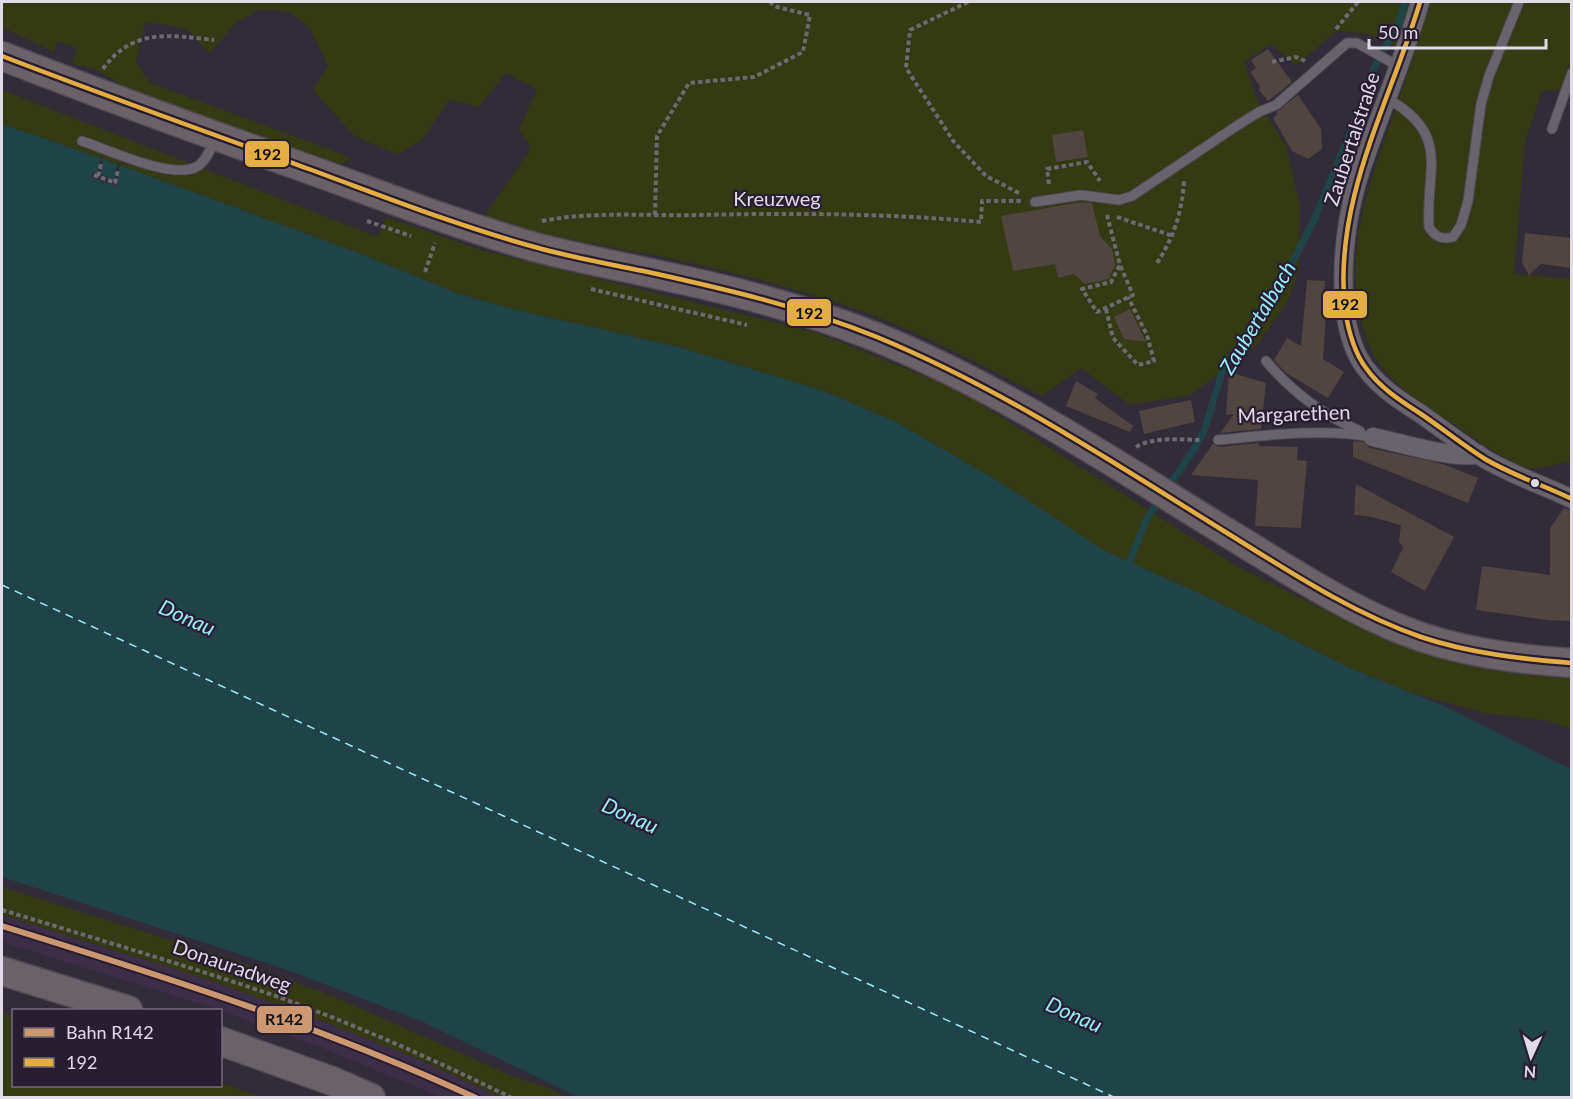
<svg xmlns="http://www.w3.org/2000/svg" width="1573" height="1099" font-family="Lato,sans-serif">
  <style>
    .built { fill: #3b2e46 }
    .green { fill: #333a14 }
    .water { fill: #204348 }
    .pier { fill: #312c37 }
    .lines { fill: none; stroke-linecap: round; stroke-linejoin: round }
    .stream { stroke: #204348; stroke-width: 7 }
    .ferry { stroke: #97eefb; stroke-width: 1.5; stroke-dasharray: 8 6; stroke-linecap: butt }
    .building { fill: #504541 }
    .lane-casing { stroke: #4e4952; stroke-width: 11 }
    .street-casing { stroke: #4e4952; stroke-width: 20 }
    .primary-casing { stroke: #4e4952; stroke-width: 31 }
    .path { stroke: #6d6971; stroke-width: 4; stroke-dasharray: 4.5 3; stroke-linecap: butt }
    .lane { stroke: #68636d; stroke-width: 9 }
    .street { stroke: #68636d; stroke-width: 18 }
    .primary { stroke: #6a6169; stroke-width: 28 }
    .bus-1-casing { stroke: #281d31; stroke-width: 9 }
    .bus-1 { stroke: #e4ae44; stroke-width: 4.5 }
    .rail-1-casing { stroke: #281d31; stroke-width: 10 }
    .rail-1 { stroke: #cd976f; stroke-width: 6 }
    .bus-dot { fill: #e1dae7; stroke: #281d31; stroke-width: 2 }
    .labels { text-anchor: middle; stroke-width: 4.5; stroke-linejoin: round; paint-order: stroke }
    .street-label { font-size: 20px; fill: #e1dae7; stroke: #281d31 }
    .water-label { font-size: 21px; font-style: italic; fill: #97eefb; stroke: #281d31 }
    .line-badge { stroke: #281d31; stroke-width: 2 }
    .pale-badge-label { font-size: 16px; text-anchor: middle; font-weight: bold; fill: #111 }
  </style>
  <rect width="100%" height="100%" fill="#312c37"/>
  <path class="built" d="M2 915 212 981 320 1020 425 1062 500 1097H441L322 1048 220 1010 2 942Z"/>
  <g class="green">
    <path d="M2 2H1571V89L1542 91 1525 142 1514 274 1571 279V462C1561 463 1535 470 1526 468 1505 462 1465 431 1445 418 1421 402 1394 386 1378 362 1369 348 1364 332 1360 316 1341 229 1385 149 1409 68L1396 47 1369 34 1337 31 1296 65 1270 44 1244 62 1258 102 1286 146 1300 205 1299 269 1288 301 1257 345 1190 395 1130 405 1081 368 1042 396C995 372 948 347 900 326 860 309 817 296 775 284 679 256 579 244 482 220L531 148 519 129 537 89 506 73 479 107 449 100 422 140 397 154 354 136 313 90 328 66 310 28 290 12 260 9 235 24 210 53C203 48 199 41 193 35 182 24 160 24 145 23L136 62 150 83 329 149 352 159 333 168 153 103 93 68 72 64 77 48 58 41 54 52 2 27Z"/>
    <path d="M2 90 378 237 386 217 478 249 818 333 959 390 1238 567 1357 626 1422 652 1461 663 1509 672 1571 678V729L1544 720 1483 713 1409 692 1350 668 1203 595 1103 550 1000 482 894 421 821 390 679 347 521 311 459 294 351 250 95 156 2 124Z"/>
    <path d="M2 887 240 962 335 997 512 1076 549 1088 565 1097H500L425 1062 320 1020 212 981 2 915Z"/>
    <path d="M2 1012 13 1016 14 1086H220L221 1083 261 1097H2Z"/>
  </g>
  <path class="water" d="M2 124 95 156 351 250 459 294 521 311 679 347 821 390 894 421 1000 482 1103 550 1203 595 1350 668 1446 707 1571 769V1097H578L421 1021 282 968 2 877Z"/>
  <path class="pier" d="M101 154 103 155V158L100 174 114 180 118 161 120 162 117 187 91 177 93 172 97 173Z"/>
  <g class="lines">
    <g class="stream">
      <path d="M1167 489 1194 449 1204 431 1224 366 1241 344 1259 314 1277 292 1314 220 1357 116 1372 74 1383 50 1397 29 1405 2"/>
      <path d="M1129 563 1147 518 1161 498"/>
    </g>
    <path class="ferry" d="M2 585 1116 1098"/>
  </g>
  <g class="building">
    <path d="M1268 49 1292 82 1268 101 1259 90 1260 86 1250 72 1256 68 1251 60Z"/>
    <path d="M1298 95 1321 129 1322 149 1308 159 1292 151 1273 118 1278 114 1276 112Z"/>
    <path d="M1083 130 1088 157 1056 162 1052 135Z"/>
    <path d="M1081 202 1092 203 1100 236 1112 249 1115 265 1109 279 1085 284 1074 274 1058 278 1055 264 1013 271 1001 216Z"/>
    <path d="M1525 233 1572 238V268L1541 264 1529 275 1522 263Z"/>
    <path d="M1307 280 1325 281 1322 314 1326 315 1323 359 1344 372 1328 398 1286 373 1274 360 1287 338 1301 346Z"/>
    <path d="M1130 309 1146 342 1124 339 1114 317Z"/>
    <path d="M1229 372 1266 383 1261 429 1220 433 1234 414 1226 415Z"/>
    <path d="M1076 381 1098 394 1095 398 1133 426 1130 432 1066 406Z"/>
    <path d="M1191 400 1195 422 1144 434 1139 411Z"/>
    <path d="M1353 441 1364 442 1370 448 1443 464 1478 478 1468 503 1353 457Z"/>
    <path d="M1259 443V446L1298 447 1297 460 1307 461 1301 528 1255 526 1258 480 1191 475 1213 444 1219 447Z"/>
    <path d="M1356 484 1454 537 1425 591 1391 572 1403 548 1399 541 1401 525 1367 516 1354 515Z"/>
    <path d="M1564 508 1572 510V621L1548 620 1476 610 1482 566 1550 575V528Z"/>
  </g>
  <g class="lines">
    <defs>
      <g id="lane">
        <path d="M1388 99C1452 135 1425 171 1429 227 1435 237 1442 240 1453 237L1461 225 1468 201 1481 104 1489 76 1519 2"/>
        <path d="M1552 129 1572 73"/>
        <path d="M82 141C109 150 168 178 194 168 205 164 211 149 215 138"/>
        <path d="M1035 202 1081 195 1119 200 1132 196 1238 125 1259 112 1276 105 1347 43H1357L1400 67"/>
        <path d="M1266 361C1292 392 1323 415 1360 431"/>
        <path d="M1218 440C1269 435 1322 428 1373 437"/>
      </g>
      <g id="street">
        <path d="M1420 2C1403 63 1376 121 1357 182 1343 231 1334 314 1360 360 1374 384 1399 400 1421 414 1442 429 1463 445 1485 459 1512 475 1543 485 1572 499"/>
        <path d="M1373 437C1397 442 1456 460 1478 454"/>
      </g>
      <g id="primary">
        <path d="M2 56C99 94 198 130 297 165 375 193 452 223 531 246 575 258 620 266 664 276 736 291 808 310 876 337 1001 388 1112 462 1226 532 1284 567 1342 606 1405 631 1458 652 1515 659 1572 663"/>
        <path d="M2 971 128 1010"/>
        <path d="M220 1041 332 1081 371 1098"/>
      </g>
    </defs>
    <use href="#lane" class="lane-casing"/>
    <use href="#street" class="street-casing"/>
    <use href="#primary" class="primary-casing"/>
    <g class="path">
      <path d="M968 2 910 30 906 68 954 142 986 176 1021 194"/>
      <path d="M1336 29 1358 2"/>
      <path d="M1272 62 1296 57 1305 61"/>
      <path d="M103 69C132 28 170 35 214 40"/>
      <path d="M94 175 116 183"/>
      <path d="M98 176 101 164"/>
      <path d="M115 183 118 170"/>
      <path d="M1049 184 1047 169 1087 162 1100 181"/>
      <path d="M655 215 657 136 689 83 754 77 803 52 810 15 777 7 770 2"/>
      <path d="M1107 215 1120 265 1111 282 1082 289 1097 312 1133 295 1120 265"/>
      <path d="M1117 217 1173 236"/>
      <path d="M367 221 411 236"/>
      <path d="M542 221C593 211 645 216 697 215 792 213 886 213 981 222L982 201H1021"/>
      <path d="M1157 263C1174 237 1182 212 1184 181"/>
      <path d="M425 272 435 243"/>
      <path d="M591 289 747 325"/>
      <path d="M1106 309 1113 338 1138 365 1154 361 1147 335 1128 297"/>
      <path d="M1136 447C1154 436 1182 440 1202 440"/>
      <path d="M2 910C91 937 181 964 270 994 352 1023 433 1059 512 1098"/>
    </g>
    <use href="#lane" class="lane"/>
    <use href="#street" class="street"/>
    <use href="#primary" class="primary"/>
    <defs>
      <g id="bus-1">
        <path d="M1420 2C1390 103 1333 200 1345 309 1348 329 1353 351 1366 368 1380 388 1401 401 1421 414 1443 429 1463 445 1485 459 1512 475 1543 485 1572 499"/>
        <path d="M2 56C103 95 204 131 306 168 380 195 455 225 531 246 569 257 609 264 648 272 725 289 803 307 877 337 998 387 1108 459 1219 528 1284 568 1349 612 1421 637 1469 653 1521 659 1572 663"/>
      </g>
    </defs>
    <use href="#bus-1" class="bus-1-casing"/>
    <use href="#bus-1" class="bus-1"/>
    <defs>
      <path id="rail-1" d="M2 926C163 976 323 1027 476 1098"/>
    </defs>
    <use href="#rail-1" class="rail-1-casing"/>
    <use href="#rail-1" class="rail-1"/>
  </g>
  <circle class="bus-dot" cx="1535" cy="483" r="5"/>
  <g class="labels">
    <g class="street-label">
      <text transform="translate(1352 139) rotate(-72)" y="7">Zaubertalstraße</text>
      <text x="777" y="206">Kreuzweg</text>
      <text transform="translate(1294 414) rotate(-2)" y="7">Margarethen</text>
      <text transform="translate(232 966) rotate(19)" y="7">Donauradweg</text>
    </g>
    <g class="water-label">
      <text transform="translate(1258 318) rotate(-59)" y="7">Zaubertalbach</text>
      <text transform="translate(187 618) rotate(24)" y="7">Donau</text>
      <text transform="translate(630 816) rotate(24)" y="7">Donau</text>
      <text transform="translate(1074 1015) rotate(24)" y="7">Donau</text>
    </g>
  </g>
  <g class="line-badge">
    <rect x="244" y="140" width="46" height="28" rx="6" fill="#e4ae44"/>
    <rect x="1322" y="290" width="46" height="29" rx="6" fill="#e4ae44"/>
    <rect x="786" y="298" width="46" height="29" rx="6" fill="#e4ae44"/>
    <rect x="256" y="1005" width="57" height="29" rx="6" fill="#cd976f"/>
  </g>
  <g class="pale-badge-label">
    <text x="267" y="160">192</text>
    <text x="1345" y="310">192</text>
    <text x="809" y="319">192</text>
    <text x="284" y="1025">R142</text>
  </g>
  <rect width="1573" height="1099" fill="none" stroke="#e1dae7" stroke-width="6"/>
  <rect x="12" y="1009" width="210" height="78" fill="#281d31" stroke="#72697a" stroke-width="1.5"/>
  <rect x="24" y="1028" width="30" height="9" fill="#cd976f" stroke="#72697a" stroke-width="1.5"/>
  <text x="66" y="1039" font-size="18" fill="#e1dae7">Bahn R142</text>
  <rect x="24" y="1058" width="30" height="9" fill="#e4ae44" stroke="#72697a" stroke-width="1.5"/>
  <text x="66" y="1069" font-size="18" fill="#e1dae7">192</text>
  <g transform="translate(1531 1057) rotate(184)" stroke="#281d31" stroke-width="4.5" paint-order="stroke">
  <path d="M0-4.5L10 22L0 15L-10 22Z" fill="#e1dae7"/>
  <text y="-9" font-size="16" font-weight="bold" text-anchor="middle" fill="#e1dae7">N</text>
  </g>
  <path d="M1369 39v9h177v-9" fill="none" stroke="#e1dae7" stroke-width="3"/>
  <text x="1378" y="39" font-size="18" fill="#e1dae7" stroke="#281d31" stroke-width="4.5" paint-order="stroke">50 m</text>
</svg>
